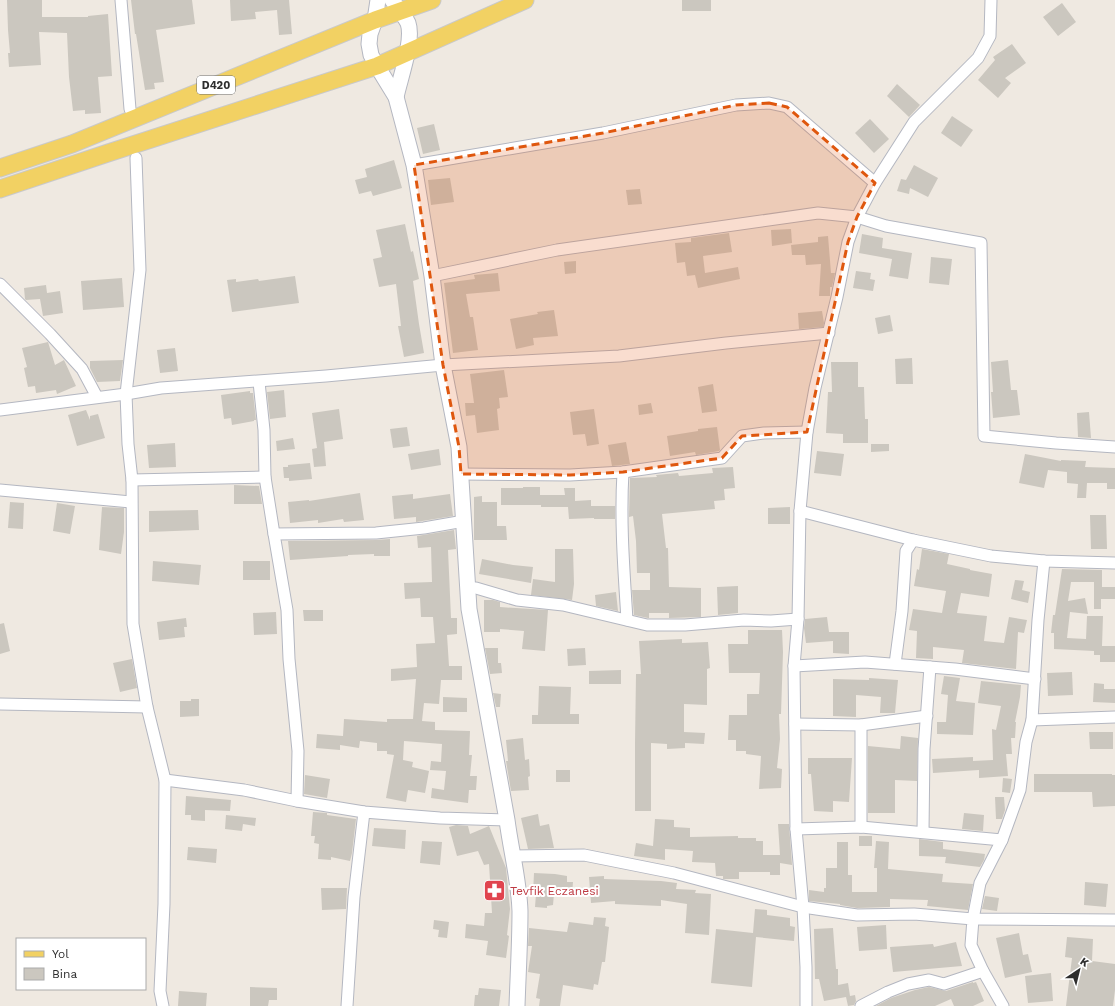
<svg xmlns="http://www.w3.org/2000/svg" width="1115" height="1006" font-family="'Work Sans',sans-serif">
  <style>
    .building { fill: #cbc7bf }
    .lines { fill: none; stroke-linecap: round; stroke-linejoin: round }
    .street-casing { stroke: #b4b7c1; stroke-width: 13 }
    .secondary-casing { stroke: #b4b7c1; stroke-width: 17 }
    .primary-casing { stroke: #c9c9c9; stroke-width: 19 }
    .street { stroke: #fff; stroke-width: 11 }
    .secondary { stroke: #fff; stroke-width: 15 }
    .primary { stroke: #f2d163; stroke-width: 17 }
    .marked { fill: #df570e; fill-opacity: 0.2; stroke: #df570e; stroke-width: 3; stroke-dasharray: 8 5; stroke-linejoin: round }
    .labels { text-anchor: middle; stroke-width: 4; stroke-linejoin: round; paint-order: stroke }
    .shield { fill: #fff; stroke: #6d6d6d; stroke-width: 1 }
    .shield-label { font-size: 11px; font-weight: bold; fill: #2e2e2e }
    .health-label { font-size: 12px; fill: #be3a42; stroke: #fff; text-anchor: start }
  </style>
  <rect width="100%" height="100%" fill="#efe9e1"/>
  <g class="building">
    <path d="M7 0H42V17H88V16L108 14 112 76 98 77 101 113 85 114V110L73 111 69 77 67 33 39 32 41 65 9 67 8 53H10L8 30Z"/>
    <path d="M131 0H192L195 24 156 30 164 82 154 83 155 89 145 90 136 34H135Z"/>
    <path d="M230 0H289L292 34 279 35 277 10 255 12 256 19 231 21Z"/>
    <rect x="682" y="0" width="29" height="11"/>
    <path d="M1062 3 1076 22 1058 36 1043 17Z"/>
    <path d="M1012 44 1026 63 1005 78 1011 83 998 98 978 80 995 60 993 57Z"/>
    <path d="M897 84 920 105 909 117 887 96Z"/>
    <path d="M952 116 973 130 961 147 941 133Z"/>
    <path d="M870 119 889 139 874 153 855 133Z"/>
    <path d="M434 124 440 150 423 154 417 128Z"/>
    <path d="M394 160 402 188 373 196 371 191 359 194 355 180 367 177 365 169Z"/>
    <path d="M914 165 938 178 928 197 910 188 909 194 897 191 901 179 906 180Z"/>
    <path d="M450 178 454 202 431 205 428 180Z"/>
    <path d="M640 189 642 204 628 205 626 190Z"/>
    <path d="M405 224 411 252 413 251 419 279 413 281 419 324 424 353 404 357 398 326H401L396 284 379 287 373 259 382 257 376 230Z"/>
    <path d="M791 229 792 243 772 246 771 230Z"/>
    <path d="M729 233 732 252 703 256 705 273 738 267 740 279 698 288 695 275 687 276 685 262 677 263 675 243 691 242V238Z"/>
    <path d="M862 234 883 238 882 248 912 253 908 279 889 276 892 259 859 253Z"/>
    <path d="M828 236 831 273H835L832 287H830V296H819L821 264 806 265 805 255H792L791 245 818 242V237Z"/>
    <path d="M931 257 952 259 949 285 929 283Z"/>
    <path d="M576 261V273L565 274 564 262Z"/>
    <path d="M856 271 871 273 870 279 875 280 873 291 853 288Z"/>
    <path d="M498 273 500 291 466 294 470 317H473L478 350 453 353 444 283 475 279 474 275Z"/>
    <path d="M295 276 299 303 232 312 227 280 236 279V282L258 279 259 281Z"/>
    <path d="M122 278 124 307 83 310 81 281Z"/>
    <path d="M46 285 47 293 60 291 63 313 43 316 40 299 26 300 25 299 24 288Z"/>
    <path d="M554 310 558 336 533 338 534 345 516 349 510 319 538 314 537 312Z"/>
    <path d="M822 311 824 323 823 327 799 329 798 313Z"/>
    <path d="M890 315 893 331 878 334 875 318Z"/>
    <path d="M48 342 55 365 64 360 76 386 57 394 56 390 36 393 35 386 28 387 24 368 27 367 22 348Z"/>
    <path d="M175 348 178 371 160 373 157 350Z"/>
    <path d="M912 358 913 384H896L895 359Z"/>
    <path d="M123 360 120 381 97 382 90 368V361Z"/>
    <path d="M1008 360 1011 390H1017L1020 415 993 418 991 392H993L991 362Z"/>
    <path d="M831 362H858V387H864L865 419H868V443H843V434L826 433 828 392H832Z"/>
    <path d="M504 370 508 397 499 398 500 408 497 409 499 430 477 433 475 415 466 416 465 403H474L470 374Z"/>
    <path d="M713 384 717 411 702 413 698 387Z"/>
    <path d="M284 390 286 417 270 419 267 392Z"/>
    <path d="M250 391V393H253L256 420H254V421L232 425 231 418 224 419 221 395Z"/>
    <path d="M651 403 653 413 639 415 638 405Z"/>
    <path d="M339 409 343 439 324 442 326 466 314 467 312 449 317 448 312 413Z"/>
    <path d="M594 409 599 444 587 446 585 434 573 435 570 412Z"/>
    <path d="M86 410 90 420V416L98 414 105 438 77 446 68 415Z"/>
    <path d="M1089 412 1091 438 1078 437 1077 413Z"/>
    <path d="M407 427 410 446 393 448 390 429Z"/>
    <path d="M717 427 720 450 719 451 696 455 695 452 670 456 667 436 698 431V429Z"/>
    <path d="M293 438 295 449 277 451 276 441Z"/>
    <path d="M626 442 630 464 612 466 608 445Z"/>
    <path d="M175 443 176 467 149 468 147 445Z"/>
    <path d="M871 444H889V451L871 452Z"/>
    <path d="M439 449 441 465 411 470 408 454Z"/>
    <path d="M817 451 844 454 841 476 814 473Z"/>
    <path d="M1025 454 1061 461V460L1086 461 1085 467 1115 468V489H1107V483H1087L1086 498H1077L1078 484 1067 483V472L1048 470 1044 488 1019 483Z"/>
    <path d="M310 463 312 479 289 481V478H284L283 467H288V465Z"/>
    <path d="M733 467 735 488 724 489 725 500 714 501 715 509 662 514 666 548H668L669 587 701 588V617L669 618V613H649V618H648L634 615 632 590H650V573H637L636 541 633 516 629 517 630 478 657 477 656 475 678 473 679 476 713 473 712 468Z"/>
    <path d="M234 485 259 486 262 504H234Z"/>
    <path d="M523 487H540V495H565L564 488H575V501L591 500V506H615V519H594V518L569 519 568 507H541V505H501V488H523Z"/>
    <path d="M360 493 364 520 344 522 343 519 318 523V520L290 523 288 502 309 500V501Z"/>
    <path d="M413 494V499L450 494 453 516 416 522V517L394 519 392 496Z"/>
    <path d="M482 496V502H497V526H506L507 540H474V497Z"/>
    <path d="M10 502 24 503 23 529 8 528Z"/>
    <path d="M57 503 75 506 70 534 53 531Z"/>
    <path d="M102 507 124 508V532L121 554 99 550Z"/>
    <path d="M790 507V524H768V508Z"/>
    <path d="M198 510 199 530 149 532V511Z"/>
    <path d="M1090 515H1106L1107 549H1091Z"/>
    <path d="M454 530 456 549 448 550 451 618H457V634L447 635 449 666H462V680H441L439 704 424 703 422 721 435 722V730L470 731 469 755H472L470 776H477L476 790H469L468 803 431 798 432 788 444 790 446 771 430 770 431 761 441 762 442 744 404 741 403 760 413 762 412 767 429 771 425 793 408 790 406 802 386 798 394 755 387 754V751H377V743L360 741 359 748 340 745V750L316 748 317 734 343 736 344 719 387 722V719H413L416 679 391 681V669L417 667 416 644 435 643 433 617H421L420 598 405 599 404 583 432 582 431 547 418 548 417 536Z"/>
    <path d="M390 539V556H374V554L348 555V556L290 560 288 541 376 540Z"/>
    <path d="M555 549H573L574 584 572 600 531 595 533 579 555 582Z"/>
    <path d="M922 549 949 554 947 564 970 569V570L992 574 989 597 961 593 957 613 987 616 984 641 1004 643 1009 617 1027 620 1024 633 1018 632 1016 669 962 663 964 650 933 647V659L916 658 917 631 909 630 913 609 942 613 946 591 914 586 917 569 919 570Z"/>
    <path d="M482 559 513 565 533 567 531 583 479 574Z"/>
    <path d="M153 561 201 565 199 585 152 581Z"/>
    <rect x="243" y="561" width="27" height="19"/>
    <path d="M1062 569 1102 570V587H1115V599H1101V609H1094V582H1071L1068 601 1085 598 1088 614 1070 612 1067 638 1086 639 1087 616H1103L1102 646H1115V662H1100V655H1094V651L1054 649V633H1051L1053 615H1055Z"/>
    <path d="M1015 580 1024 581 1022 590 1030 592 1028 603 1011 599Z"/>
    <path d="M738 586V613L718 615 717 587Z"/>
    <path d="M616 592 618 611 596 606 595 595Z"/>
    <path d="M484 600H493L500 602V607L548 610 545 651 522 649 524 631 500 629V632H484Z"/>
    <path d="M303 610H323V621H304Z"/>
    <path d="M276 612 277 634 254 635 253 613Z"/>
    <path d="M827 617 829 632H849V654L833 653V641L806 643 804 628 805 619Z"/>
    <path d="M186 618 187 627H184L185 637 159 640 157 622Z"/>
    <path d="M4 623 10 651 0 654V624Z"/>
    <path d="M748 630H782L783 652 781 714H779L780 739 777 768 782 769 781 788 759 789 761 756 746 754V751H736V740H728L729 715H747V694H759L760 673H729L728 644H748Z"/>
    <path d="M682 639V643L708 642 710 668 707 669V705L684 704V732L705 733 704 744 685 743V748L667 749V744L651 743V811H635V743L636 674H641L639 641Z"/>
    <path d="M485 648H498V663H501L502 673 490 674Z"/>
    <path d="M585 648 586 665 568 666 567 649Z"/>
    <path d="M132 659 137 688 120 692 113 663Z"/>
    <path d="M621 670V684H589V671Z"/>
    <path d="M1072 672 1073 695 1048 696 1047 673Z"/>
    <path d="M944 676 960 678 956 701 975 703 973 735 937 734V722H946L948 695 941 694Z"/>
    <path d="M869 678 898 680 895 713H880L881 697 856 695V717L833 716V679L869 680Z"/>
    <path d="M981 681 1021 685 1020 697 1015 722H1016L1015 738H1011L1012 754H1006L1008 776 979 778V770L933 773 932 759 973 757V761L993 760 992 729 996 730 1001 706 978 703Z"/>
    <path d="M1094 683 1104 684V689H1115V703L1093 702Z"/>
    <path d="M539 686 571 687 570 714H579V724H532V715H538Z"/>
    <path d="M493 693 501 694 500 707H496Z"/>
    <path d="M443 697 467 698V712H443Z"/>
    <path d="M191 699H199V716L180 717V701H191Z"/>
    <path d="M1089 732H1113V749H1090Z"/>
    <path d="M901 736 918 738 917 781 895 780V813H868V746L900 749Z"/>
    <path d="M523 738 525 760 529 759 530 776 528 777 529 790 511 791 506 761H508L506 740Z"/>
    <path d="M808 758H852L849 802 833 801V812L814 811 811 774H808Z"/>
    <rect x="556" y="770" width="14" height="12"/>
    <path d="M1034 774H1112V775H1115V806L1093 807 1092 792H1034Z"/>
    <path d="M305 775 330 779 327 798 304 794Z"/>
    <path d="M1003 778 1012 779 1010 793 1002 792Z"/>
    <path d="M186 796 231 800 230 811 205 810V821L191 820V815H185Z"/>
    <path d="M995 797H1004L1005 810 1002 819H996Z"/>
    <path d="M313 812 327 813V815L356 819 352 853 350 861 331 857V860L318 859 319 844 314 843 315 836H311Z"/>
    <path d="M964 813 984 815 983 831 962 829Z"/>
    <path d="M538 814 540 826 549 824 554 848 528 849 521 818Z"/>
    <path d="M226 815 256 818 255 826 243 824 242 831 225 829Z"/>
    <path d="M655 819 674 820V827L690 828V837L738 836V838H756V841H763V855H780L778 824H789L792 865 780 863V875H770V872H739V879H723V876H716L715 863 692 862 693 851 665 849V860L634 856 636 843 653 846Z"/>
    <path d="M456 825 468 826 470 834 489 826 506 868 510 909 507 935 509 936 506 958 486 955 488 941 465 938 466 924 484 926 485 913H492L489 864 484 865 478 851 457 856 449 827Z"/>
    <path d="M374 828 406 830 405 849 372 846Z"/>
    <rect x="859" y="836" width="13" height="10"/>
    <path d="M919 839 943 842V849L985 854 984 860 980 867 945 863 946 857 919 856Z"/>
    <path d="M422 841 442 842 440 865 420 863Z"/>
    <path d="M876 841 889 842 888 869 943 874 942 882 973 884 968 910 927 906 928 900 890 899V907L857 908 840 905V904L809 901V890L824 892V888H826V868H837V842H848V875H852V892H877V868H874Z"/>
    <path d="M188 847 217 849 216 863 187 860Z"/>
    <path d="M534 873 555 874 567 876V882H573L572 895 554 894 553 905 547 906V908L535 907 536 894H533Z"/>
    <path d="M604 876V879L661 881 677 883 676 889 696 890 695 893 711 894 709 935 685 933 687 904 661 900V906L615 904V901L591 903 589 877Z"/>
    <path d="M1085 882 1108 884 1106 907 1084 905Z"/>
    <path d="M321 888H347L346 909 322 910Z"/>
    <path d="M985 896 999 898 997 911 982 909Z"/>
    <path d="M755 909 767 910V915L790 918V926L795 927 794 941 756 937 752 987 711 983 716 929 753 933Z"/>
    <path d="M594 917 606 918 605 926 609 927 605 962H602L598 985 594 984 593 990 563 985 560 1006H539L540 999 536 998 540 974 528 972 532 946H528L529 928 567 932 569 922 593 925Z"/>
    <path d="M434 920 449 922 447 938 438 937 439 930 433 929Z"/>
    <path d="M886 925 887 949 859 951 857 927Z"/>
    <path d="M833 928 836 969H838V985L848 983 850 996 855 995 856 1001 854 1005 848 1006 846 997 824 1001 819 979H815L814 929Z"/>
    <path d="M1019 933 1023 955 1028 954 1032 972 1005 978 996 938Z"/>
    <path d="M1067 937 1093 939 1092 961 1115 964V990L1113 1006H1066L1072 958 1065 957Z"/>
    <path d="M956 942 962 966 893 972 890 947 933 944 934 947Z"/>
    <path d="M1051 973 1053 1001 1028 1003 1025 976Z"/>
    <path d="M973 982V983L976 982 984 1001 973 1006H954L951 999 935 1006H876L891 998 915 990 929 987 946 991Z"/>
    <path d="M250 987 277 988V1000H269L268 1006H250Z"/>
    <path d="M479 988 501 990 499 1006H474L475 995H478Z"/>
    <path d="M179 991 207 993 206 1006H178Z"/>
  </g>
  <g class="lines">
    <defs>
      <g id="street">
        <path d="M121 0 130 109"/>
        <path d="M136 158 140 270 126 394 128 444 132 480 133 624 147 707 165 780 164 904 160 991 163 1006"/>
        <path d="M414 165 603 133 736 105 769 103 787 107 875 183"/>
        <path d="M432 276 557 250 818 213 857 217 886 226 981 243 984 436 1056 443 1115 447"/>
        <path d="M0 284 50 334 82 369 97 397"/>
        <path d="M259 382 264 430 265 477 274 534 287 610 289 659 298 751 297 801"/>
        <path d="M0 410 126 394 161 388 326 376 443 365 619 356 726 343 829 333"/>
        <path d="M623 472C620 522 624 571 627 620"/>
        <path d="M461 474 570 475 623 472 722 458 742 436 764 433 807 432"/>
        <path d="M132 480 265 477"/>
        <path d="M0 490 131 502"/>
        <path d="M800 511 913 540"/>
        <path d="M274 534 376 533 424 528 464 521"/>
        <path d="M1044 561 1038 620 1032 720 1026 742 1020 790 1002 840 980 883 973 919 1115 920"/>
        <path d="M468 588H476L517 600 563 605 647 625H685L744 620 771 621 798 619"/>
        <path d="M895 664 902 611 906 551 913 540 991 556 1044 561 1115 563"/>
        <path d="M794 666 865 662 955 669 1035 679"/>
        <path d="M0 704 147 707"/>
        <path d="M1032 720 1115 717"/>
        <path d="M795 724 861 725 927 716"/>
        <path d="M861 725V827"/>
        <path d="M165 780 244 790 297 801 364 812 440 818 507 820"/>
        <path d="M796 829 861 827 1002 840"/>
        <path d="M923 832 924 749 930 667"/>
        <path d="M512 856 584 855 674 873 803 907 857 915 914 914 973 919 971 945 983 971 1003 1006"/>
        <path d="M347 1006 354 897 364 812"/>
        <path d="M806 1006V967L803 907 796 829 794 666 798 619 800 511 807 432 815 388 837 297 848 242 857 217 875 183 914 122 978 58 990 36 991 0"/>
        <path d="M861 1006 888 992 908 984 929 980 944 984 983 971"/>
      </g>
      <g id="secondary">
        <path d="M378 0 375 20 370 34 369 44 371 55 377 66 396 97 414 165 432 276 443 365 459 447 469 609 507 820C511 851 519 880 520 911 520 943 518 975 517 1006"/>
        <path d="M392 0C397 7 404 15 408 23 414 40 400 78 396 97"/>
      </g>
      <g id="primary">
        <path d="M0 168 72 144 375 20 432 0"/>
        <path d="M0 189 108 153 377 66 525 0"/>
      </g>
    </defs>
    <use href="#street" class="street-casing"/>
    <use href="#secondary" class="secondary-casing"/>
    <use href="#primary" class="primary-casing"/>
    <use href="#street" class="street"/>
    <use href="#secondary" class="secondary"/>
    <use href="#primary" class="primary"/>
  </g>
  <path class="marked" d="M769 103 787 107 875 183 857 217 848 242 807 432 742 436 722 458 623 472 570 475 461 474 459 447 443 365 414 165 603 133 736 105Z"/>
  <defs>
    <symbol id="pharmacy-square" viewBox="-11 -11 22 22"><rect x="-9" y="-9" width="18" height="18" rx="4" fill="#e0444e" stroke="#fff"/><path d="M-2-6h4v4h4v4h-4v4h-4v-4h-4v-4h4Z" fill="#fff"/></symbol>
  </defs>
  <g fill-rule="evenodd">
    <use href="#pharmacy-square" x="482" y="878" width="25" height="25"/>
  </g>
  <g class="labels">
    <rect class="shield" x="197" y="76" width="38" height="18" rx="3"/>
    <g class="shield-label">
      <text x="216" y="89">D420</text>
    </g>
    <g class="health-label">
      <text x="510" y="895">Tevfik Eczanesi</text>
    </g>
  </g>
  <rect x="16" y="938" width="130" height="52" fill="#ffffff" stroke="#ababab"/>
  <rect x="24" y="951" width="20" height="6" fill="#f2d163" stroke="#ababab"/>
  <text x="52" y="958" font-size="12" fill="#2e2e2e">Yol</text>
  <rect x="24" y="968" width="20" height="12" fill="#cbc7bf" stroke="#ababab"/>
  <text x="52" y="978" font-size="12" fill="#2e2e2e">Bina</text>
  <g transform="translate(1079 970) rotate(35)" stroke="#ffffff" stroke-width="3" paint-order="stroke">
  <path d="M0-3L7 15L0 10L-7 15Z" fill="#2e2e2e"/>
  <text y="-6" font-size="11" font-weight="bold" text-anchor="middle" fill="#2e2e2e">K</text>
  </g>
</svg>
